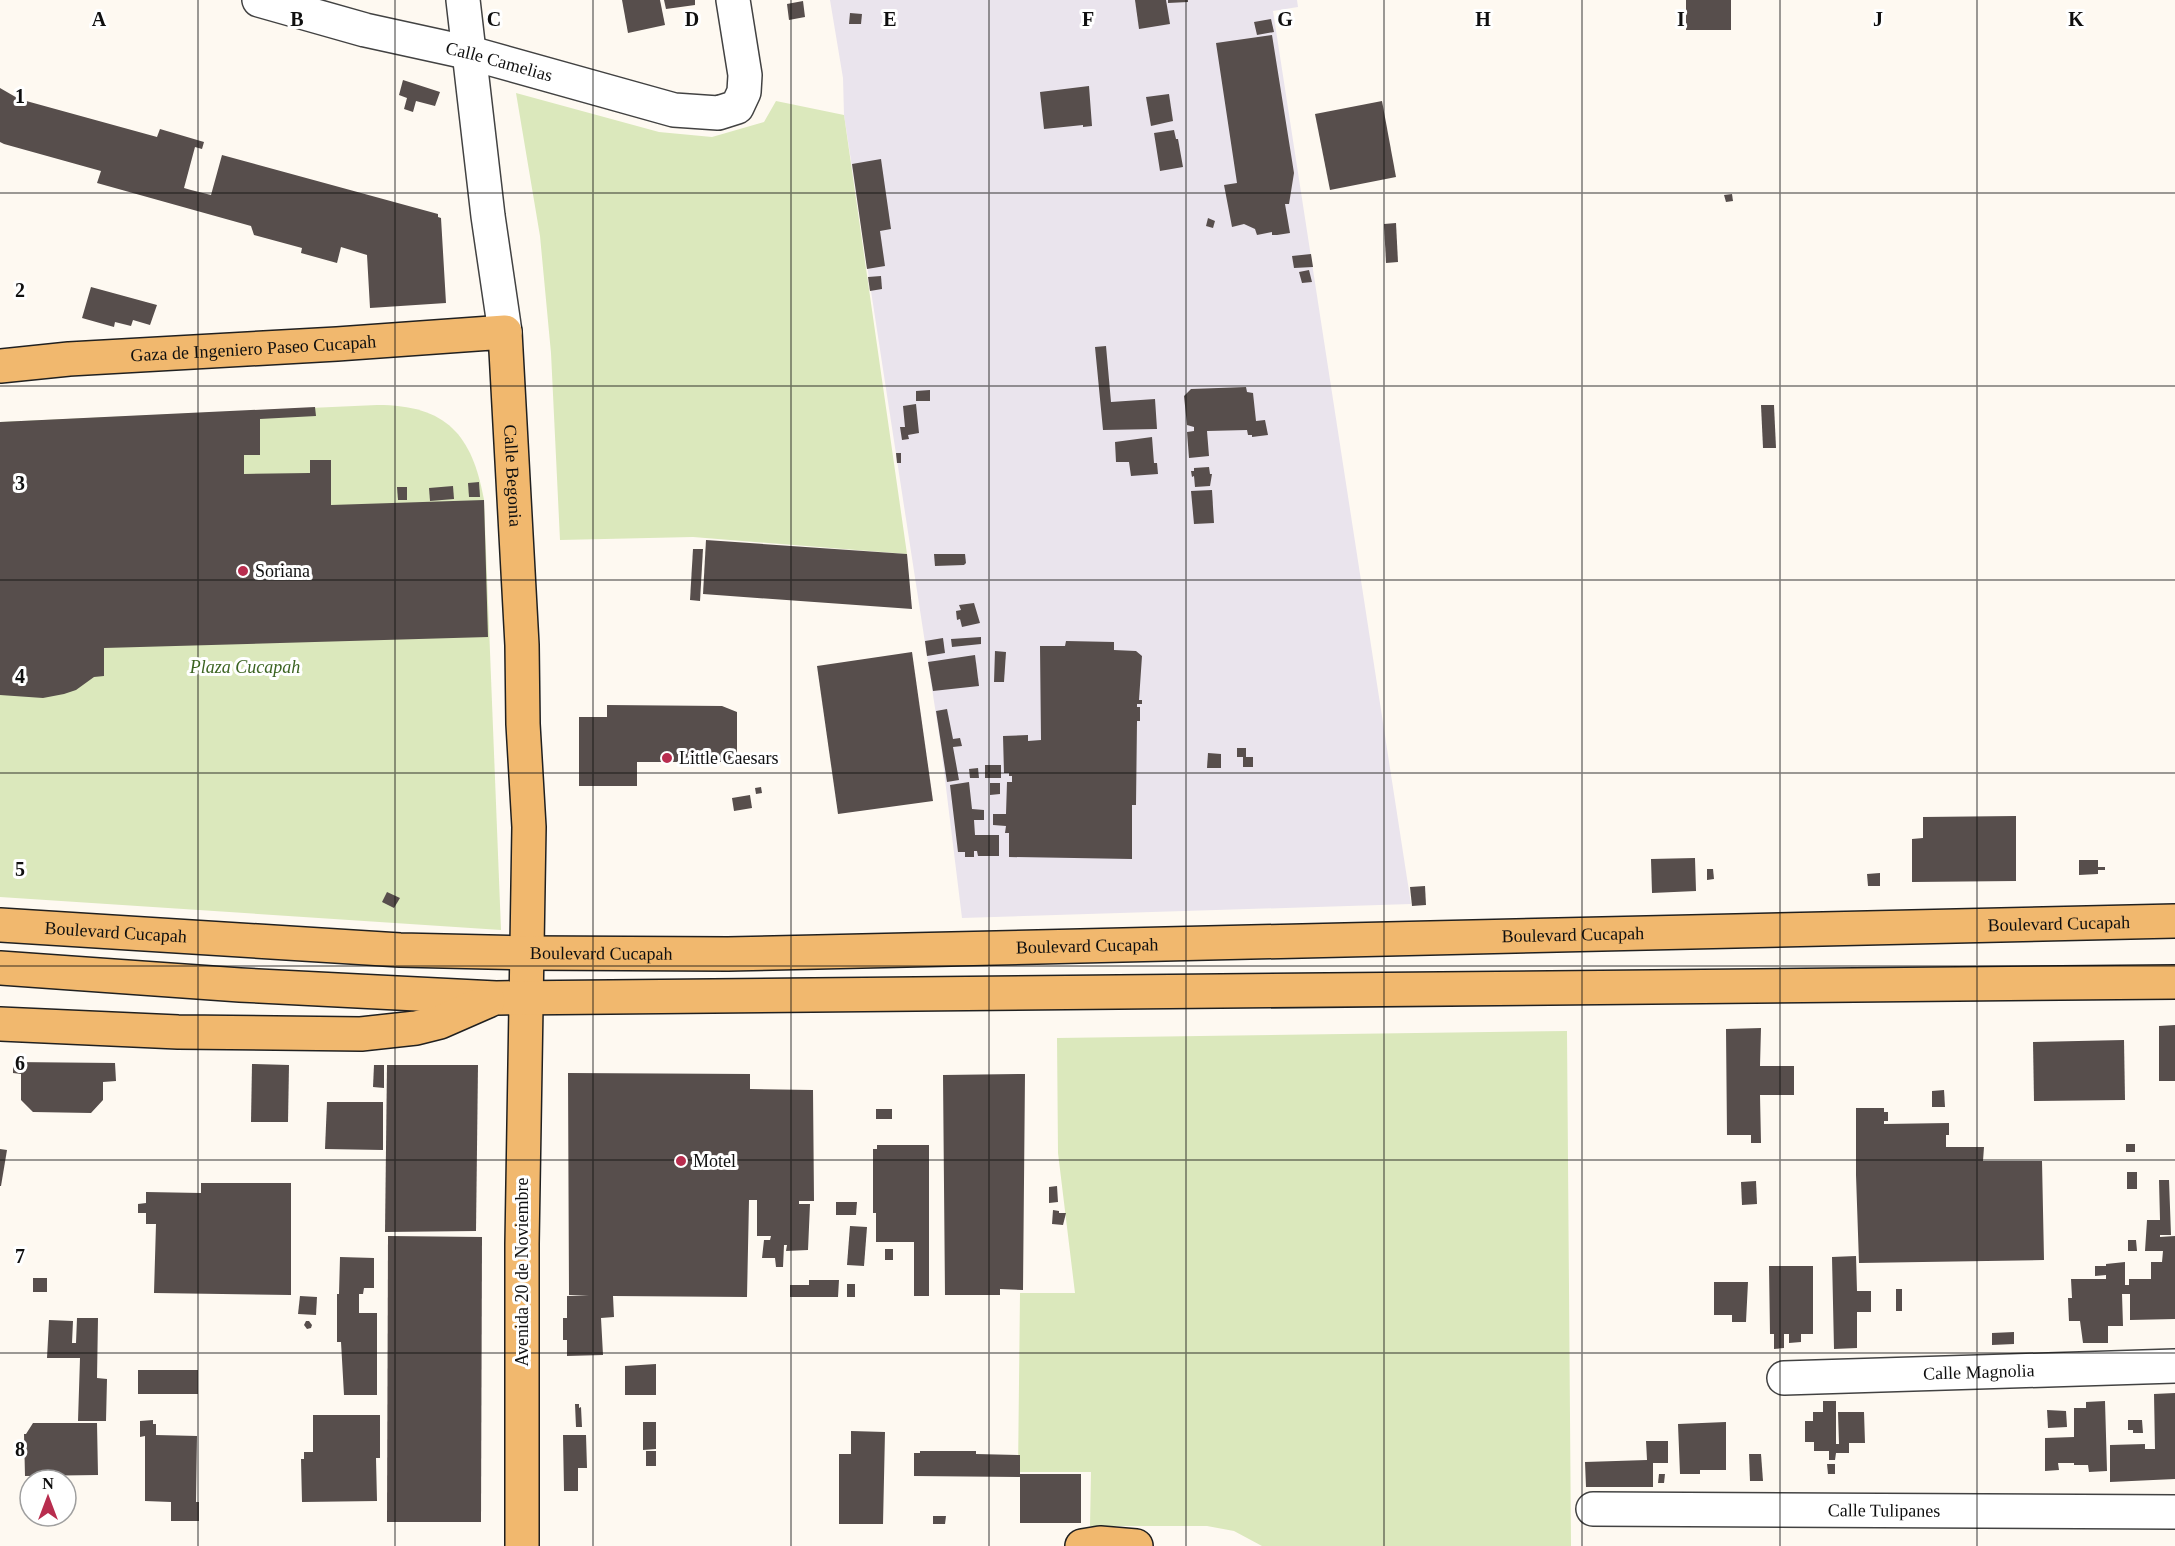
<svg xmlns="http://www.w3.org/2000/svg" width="2175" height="1546" font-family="Georgia,serif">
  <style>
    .industrial { fill: #eae4ed }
    .green { fill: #dbe8bc }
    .building { fill: #574e4c }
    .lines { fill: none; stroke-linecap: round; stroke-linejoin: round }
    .minor-casing { stroke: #424242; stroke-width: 36 }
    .major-casing { stroke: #202020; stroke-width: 36 }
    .minor { stroke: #fff; stroke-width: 33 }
    .major { stroke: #f1b86e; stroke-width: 33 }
    .grid { fill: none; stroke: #0f0f0f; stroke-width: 1.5; stroke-opacity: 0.55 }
    .poi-dot { fill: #b82d4e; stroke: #fff; stroke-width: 2 }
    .labels { text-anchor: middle; stroke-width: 6; stroke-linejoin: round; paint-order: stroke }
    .street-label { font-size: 18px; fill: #0f0f0f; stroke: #fff }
    .poi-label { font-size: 18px; fill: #0f0f0f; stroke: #fff; text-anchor: start }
    .park-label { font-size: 18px; font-style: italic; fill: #3c6422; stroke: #fff }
    .grid-label { font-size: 20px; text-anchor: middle; font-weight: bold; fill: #0f0f0f; stroke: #fff; stroke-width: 6; stroke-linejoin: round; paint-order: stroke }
  </style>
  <rect width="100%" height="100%" fill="#fef9f1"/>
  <path class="industrial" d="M830 0H1297L1298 7 1273 11 1411 904 962 918 941 747 844 115 843 78Z"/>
  <g class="green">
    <path d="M516 93 659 132 712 137 764 122 776 101 844 115 907 554 693 537 560 540 551 353 540 236Z"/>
    <path d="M377 405C447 405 472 435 484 500L501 930 0 897V422Z"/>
    <path d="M1567 1031 1571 1546H1262L1234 1531 1207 1526H1090L1091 1472H1018L1020 1293H1075L1058 1153 1057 1038Z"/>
  </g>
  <g class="building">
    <path d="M622 0H660L665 25 628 33Z"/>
    <path d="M664 0H695V5L666 9Z"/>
    <path d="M1135 0H1166L1170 24 1139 29Z"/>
    <path d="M1168 0H1188V2L1168 3Z"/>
    <rect x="1686" y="0" width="45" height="30"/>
    <path d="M803 1 805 17 789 20 787 4Z"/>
    <path d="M850 13 862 14 861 24H849Z"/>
    <path d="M1271 19 1274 32 1257 35 1254 22Z"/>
    <path d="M1272 35 1294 173 1289 204H1285L1290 233 1277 235H1272V232L1257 235 1255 229 1244 224 1232 227 1224 185 1237 183 1216 43Z"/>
    <path d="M403 80 440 92 435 106 416 101 413 112 404 109 407 98 399 95Z"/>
    <path d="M1089 86 1092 126 1083 127V125L1044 129 1040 92Z"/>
    <path d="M0 88 19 99 157 137 160 129 204 142 202 149 195 147 184 188 191 190 211 195 222 155 438 214V217L441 218 446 303 370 308 367 255 341 247 337 263 301 253 302 248 254 235 251 226 97 183 101 171 4 144 0 142Z"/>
    <path d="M1169 94 1173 121 1151 126 1146 97Z"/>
    <path d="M1382 101 1396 177 1330 190 1315 114Z"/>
    <path d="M1174 130 1176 139H1178L1183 167 1160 171 1154 133Z"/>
    <path d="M881 159 891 229 880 231 885 266 867 269 852 164Z"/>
    <path d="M1732 194 1733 201 1726 202 1724 195Z"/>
    <path d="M1208 218 1215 221 1213 228 1206 226Z"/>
    <path d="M1396 223 1398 262 1386 263 1384 224Z"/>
    <path d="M1311 254 1313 267 1294 268 1292 256Z"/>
    <path d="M1309 270 1312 282 1302 283 1299 272Z"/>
    <path d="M881 276 882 289 870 291 868 277Z"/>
    <path d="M91 287 157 305 150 325 133 320 131 326 115 322 114 327 82 318Z"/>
    <path d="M1106 346 1111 402 1155 399 1157 429 1103 430 1095 347Z"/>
    <path d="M1246 387 1247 392 1253 393 1256 421 1265 420 1268 435 1252 437V435H1248L1247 430 1207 431 1209 456 1189 458 1187 432 1194 431V427L1187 425 1184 396 1191 389Z"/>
    <path d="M930 390V401H916V391Z"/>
    <path d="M916 404 919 433 908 435 909 439 902 440 900 427H905L903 406Z"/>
    <path d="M1761 405H1774L1776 448H1763Z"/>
    <path d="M315 407 316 416 260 419V455H244V474L310 473V460H331V505L484 500 488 637 104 648V676L94 677 76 690 64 694 43 698 0 695V422Z"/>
    <path d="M1152 437 1154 463H1157L1158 474 1131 476 1129 462H1116L1115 442Z"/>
    <path d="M896 453H901V463H897Z"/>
    <path d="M1209 467 1210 474H1212L1210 486 1195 487 1194 476 1192 477 1191 471H1194V468Z"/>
    <path d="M479 482 480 497H469L468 483Z"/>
    <path d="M453 486 454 499 430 501 429 488Z"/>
    <path d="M397 487H407V500H398Z"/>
    <path d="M1212 490 1214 523 1194 524 1191 491Z"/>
    <path d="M706 540 907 554 912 609 703 594Z"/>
    <path d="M693 549H703L700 601 690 600Z"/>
    <path d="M934 554H965L966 563 964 565 935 566Z"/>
    <path d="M974 603 980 623 962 627 960 619 957 620 956 611 961 610 959 605Z"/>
    <path d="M981 637V644L952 647 951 639Z"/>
    <path d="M943 638 945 653 927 656 925 641Z"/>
    <path d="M1066 641 1114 642V650L1136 651 1142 656 1139 700H1142V704H1137V707H1140V721H1137L1136 805H1132V859L1009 857V833H1005L1006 826 993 825V814H1006L1007 782H1012V776H1009V773H1004L1003 736 1028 735V741L1041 740 1040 646H1065Z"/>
    <path d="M995 651 1006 652 1004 682H994Z"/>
    <path d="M912 652 933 801 838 814 817 666Z"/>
    <path d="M975 655 979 686 933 691 928 662Z"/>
    <path d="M607 705 722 706 737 712V762H637V786H579V717H607Z"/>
    <path d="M947 709 953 739 960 738 962 746 953 747 959 780 947 782 936 711Z"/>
    <path d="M1237 748H1246V757H1253V767H1243V757H1237Z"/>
    <path d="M1208 753 1221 754V768H1207Z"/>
    <rect x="985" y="765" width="16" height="13"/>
    <path d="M978 768 979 778H970L969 769Z"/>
    <path d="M969 782 972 809 984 810V820H974L975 835H999V856H978L977 851H974V857H965V852H958L950 785Z"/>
    <path d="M990 783H1000V794L990 795Z"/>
    <path d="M761 787 762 793 756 794 755 788Z"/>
    <path d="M750 795 752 808 734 811 732 798Z"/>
    <path d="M2016 816V881L1912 882V839L1923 838V817Z"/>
    <path d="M1695 858 1696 891 1652 893 1651 859Z"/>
    <path d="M2079 860H2098V867H2105V870H2098V874L2079 875Z"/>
    <path d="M1707 869H1713L1714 879 1707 880Z"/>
    <path d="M1880 873V886H1868L1867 874Z"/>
    <path d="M1425 886 1426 905 1412 906 1410 887Z"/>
    <path d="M387 892 400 898 394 908 382 902Z"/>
    <path d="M2175 1025V1081H2159V1026Z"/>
    <path d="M1761 1028 1760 1066H1794V1095H1760L1761 1143H1751V1135H1727L1726 1029Z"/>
    <path d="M2124 1040 2125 1100 2034 1101 2033 1042Z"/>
    <path d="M13 1062 115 1063 116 1081 103 1082V1100L91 1113 33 1112 21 1100V1074L13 1073Z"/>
    <path d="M252 1064 289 1065 288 1122H251Z"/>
    <path d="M374 1065H384V1088L373 1087Z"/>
    <path d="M387 1065H478L476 1231 385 1232Z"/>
    <path d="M568 1073 750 1074V1089L813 1090 814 1201H799V1204H810L808 1250 786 1251 787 1245H784L783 1267H776L775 1258H762L764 1240H770L771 1236H757V1200H749L747 1297 613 1296 614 1317 601 1318 603 1355 567 1356V1340H563V1318H567V1296H589L569 1295Z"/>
    <path d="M1025 1074 1023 1290 1000 1289V1295H945L943 1075Z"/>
    <path d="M1944 1090 1945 1107H1932V1091Z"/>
    <path d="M327 1102H383V1150L325 1149Z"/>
    <path d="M1856 1108H1884V1112H1888V1121H1884V1124L1949 1123V1135H1946V1147H1984L1983 1161H2042L2044 1260 1859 1263 1856 1175Z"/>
    <rect x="876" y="1109" width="16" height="10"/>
    <rect x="2126" y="1144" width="9" height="8"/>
    <path d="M877 1145H929V1296H914V1242H876V1213H873V1149H877Z"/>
    <path d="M0 1149 7 1150 1 1186H0Z"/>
    <rect x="2127" y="1172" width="10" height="17"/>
    <path d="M2159 1180H2169L2171 1235H2160V1237L2175 1236V1319L2130 1320V1294H2122L2123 1326H2108V1343H2083L2080 1321H2069L2068 1298H2072L2071 1279H2106V1275L2095 1276V1266H2106V1264L2125 1262V1285H2129V1279H2151V1262H2162L2163 1251H2145L2147 1220H2160Z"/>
    <path d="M1756 1181 1757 1204 1742 1205 1741 1182Z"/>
    <path d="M201 1183H291V1295L154 1293 156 1224H146V1213H138V1204L146 1203V1192L201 1193Z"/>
    <path d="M1057 1186 1058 1202 1049 1203V1187Z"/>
    <path d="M836 1202H857L856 1215H836Z"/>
    <path d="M1053 1210 1059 1211V1213H1066L1063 1225 1052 1224Z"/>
    <path d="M850 1226 867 1227 864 1266 847 1265Z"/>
    <path d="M388 1236 482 1237 481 1522H387Z"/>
    <path d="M2128 1240H2136L2137 1251H2128Z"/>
    <rect x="885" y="1249" width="8" height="11"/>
    <path d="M1856 1256 1857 1291H1871V1312H1857V1348L1834 1349 1832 1257Z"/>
    <path d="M340 1257 374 1258V1288H364L363 1294H359V1313H377V1395H344L341 1342H337V1294H339Z"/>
    <path d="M1769 1266H1813V1334H1801V1342L1789 1343V1334H1784V1348L1774 1349V1334H1770Z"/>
    <rect x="33" y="1278" width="14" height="14"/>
    <path d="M809 1280H839L838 1297H790V1285H809Z"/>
    <path d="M1714 1282H1748L1746 1322H1732V1315H1714Z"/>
    <rect x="847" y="1284" width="8" height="13"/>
    <rect x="1896" y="1289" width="6" height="22"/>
    <path d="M300 1296 317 1297 316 1315 298 1314Z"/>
    <path d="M77 1318H98L97 1378 107 1379 106 1421H78L80 1358H47L49 1320 73 1321 72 1343H76Z"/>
    <path d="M306 1321H309L312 1325 311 1328 307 1329 304 1325Z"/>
    <path d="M2014 1332V1344L1992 1345V1333Z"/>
    <path d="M656 1364V1395H625V1366Z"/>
    <rect x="138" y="1370" width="60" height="24"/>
    <path d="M2175 1393V1479L2110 1482V1445L2145 1444V1449H2155L2154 1394Z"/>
    <path d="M1823 1401H1836V1444H1839L1838 1412H1864L1865 1443H1849V1453H1836L1835 1460H1829V1451H1814V1442H1805V1421H1813V1412H1823Z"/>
    <path d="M2105 1401 2107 1471 2089 1472 2088 1465H2074V1463H2058L2059 1470 2045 1471V1438L2074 1437V1408H2086V1402Z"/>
    <path d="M575 1404H579V1408L581 1407 582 1427H576Z"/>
    <path d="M2047 1410 2066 1411 2067 1427 2048 1428Z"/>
    <path d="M313 1415H380V1458H376L377 1501 302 1502 301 1459H304V1452H313Z"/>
    <path d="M153 1420V1424H156V1435L197 1436 196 1502H199V1521H171V1502L145 1501V1436L140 1437V1421Z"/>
    <path d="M2128 1420H2142L2143 1433H2133V1430H2128Z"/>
    <path d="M643 1422H656V1449L643 1450Z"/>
    <path d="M1726 1422V1470H1700V1474H1680L1678 1424Z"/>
    <path d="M33 1423H97L98 1475 25 1476 24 1434H26Z"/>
    <path d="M851 1431 885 1432 883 1524H839V1454H851Z"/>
    <path d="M563 1435H586L587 1468H578V1491H564Z"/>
    <path d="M1646 1441H1668V1463H1653V1487H1586L1585 1462 1647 1460Z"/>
    <rect x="646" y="1451" width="10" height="15"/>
    <path d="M920 1451H976V1454L1020 1455V1474H1081V1523H1020V1477L914 1476V1453H920Z"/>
    <path d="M1749 1454H1761L1763 1481H1750Z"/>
    <path d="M1827 1464H1835V1474H1828Z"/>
    <path d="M1659 1474H1665L1664 1483H1658Z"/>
    <path d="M933 1516H946L945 1524H933Z"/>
  </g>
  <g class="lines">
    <defs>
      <g id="minor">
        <path id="s1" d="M259 0 365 30 470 53 674 110 718 113 737 107 744 92 745 75 733 0"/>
        <path d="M463 0 488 216 505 332"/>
        <path id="s2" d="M1784 1378 2175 1366"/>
        <path id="s3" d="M1593 1509 2175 1512"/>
      </g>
      <g id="major">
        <path id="s4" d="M0 366 69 359 337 344 505 332 522 645 523 724 529 827 522 1244V1546"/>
        <path id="s5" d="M0 925 400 950 526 953 728 954 2175 921"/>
        <path d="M0 968 240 985 496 998 2175 982"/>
        <path d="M0 1024 178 1032 361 1034 416 1028 440 1022 488 1001"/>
        <path d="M1082 1546 1100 1543 1136 1546"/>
      </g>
    </defs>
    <use href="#minor" class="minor-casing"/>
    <use href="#major" class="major-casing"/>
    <use href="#minor" class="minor"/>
    <use href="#major" class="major"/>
  </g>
  <path class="grid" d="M198 0V1546M395 0V1546M593 0V1546M791 0V1546M989 0V1546M1186 0V1546M1384 0V1546M1582 0V1546M1780 0V1546M1977 0V1546M0 193H2175M0 386H2175M0 580H2175M0 773H2175M0 966H2175M0 1160H2175M0 1353H2175"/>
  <g class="poi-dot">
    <circle cx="243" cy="571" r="6"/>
    <circle cx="667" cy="758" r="6"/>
    <circle cx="681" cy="1161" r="6"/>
  </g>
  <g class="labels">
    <g class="street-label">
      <text dy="6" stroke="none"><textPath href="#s1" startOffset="248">Calle Camelias</textPath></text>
      <text dy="6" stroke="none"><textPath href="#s4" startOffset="254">Gaza de Ingeniero Paseo Cucapah</textPath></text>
      <text dy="6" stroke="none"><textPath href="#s4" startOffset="650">Calle Begonia</textPath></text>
      <text dy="6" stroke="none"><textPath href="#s5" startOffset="2060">Boulevard Cucapah</textPath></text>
      <text dy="6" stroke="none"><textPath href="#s5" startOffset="116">Boulevard Cucapah</textPath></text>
      <text dy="6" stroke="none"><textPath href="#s5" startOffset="1574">Boulevard Cucapah</textPath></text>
      <text dy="6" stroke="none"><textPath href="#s5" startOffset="1088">Boulevard Cucapah</textPath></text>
      <text dy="6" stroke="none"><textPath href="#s5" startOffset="602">Boulevard Cucapah</textPath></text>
      <text transform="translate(522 1272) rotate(-90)" y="6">Avenida 20 de Noviembre</text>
      <text dy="6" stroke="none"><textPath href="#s2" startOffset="195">Calle Magnolia</textPath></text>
      <text dy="6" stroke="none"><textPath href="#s3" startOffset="291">Calle Tulipanes</textPath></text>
    </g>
    <g class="poi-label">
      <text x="255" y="577">Soriana</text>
      <text x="679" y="764">Little Caesars</text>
      <text x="693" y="1167">Motel</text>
    </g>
    <g class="park-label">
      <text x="245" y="673">Plaza Cucapah</text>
    </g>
  </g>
  <g class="grid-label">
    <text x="99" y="26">A</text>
    <text x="297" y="26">B</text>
    <text x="494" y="26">C</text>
    <text x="692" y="26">D</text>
    <text x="890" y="26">E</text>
    <text x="1088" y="26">F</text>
    <text x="1285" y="26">G</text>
    <text x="1483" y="26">H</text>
    <text x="1681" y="26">I</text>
    <text x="1878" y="26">J</text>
    <text x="2076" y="26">K</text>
    <text x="20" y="103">1</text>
    <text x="20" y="297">2</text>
    <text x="20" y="490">3</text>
    <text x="20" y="683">4</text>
    <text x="20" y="876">5</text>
    <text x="20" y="1070">6</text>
    <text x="20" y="1263">7</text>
    <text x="20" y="1456">8</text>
  </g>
  <g transform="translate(48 1498)"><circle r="28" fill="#ffffff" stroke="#9f9f9f" stroke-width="1.5"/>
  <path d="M0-4.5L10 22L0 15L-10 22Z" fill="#b82d4e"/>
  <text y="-9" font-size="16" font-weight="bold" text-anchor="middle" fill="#0f0f0f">N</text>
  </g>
</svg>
